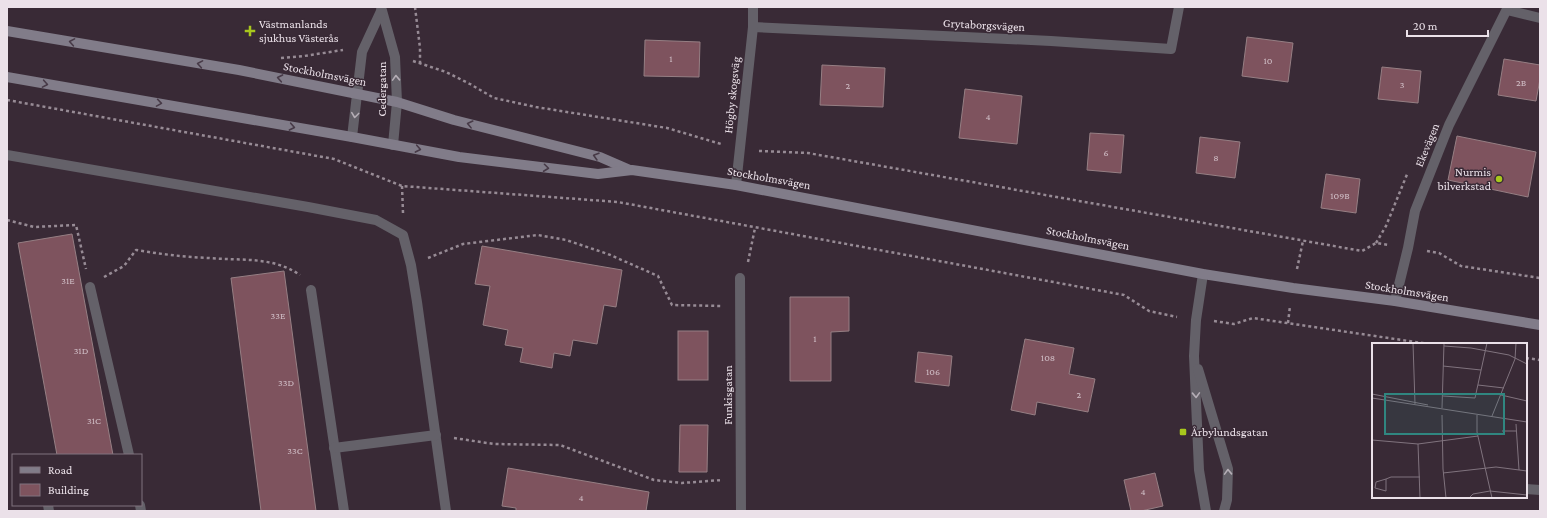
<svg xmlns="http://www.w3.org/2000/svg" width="1547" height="518" font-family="'Crimson Pro',serif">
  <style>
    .building { fill: #7e535e; stroke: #967f84 }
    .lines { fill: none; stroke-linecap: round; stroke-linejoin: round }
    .path { stroke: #978b95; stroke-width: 2.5; stroke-dasharray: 3 3; stroke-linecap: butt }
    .service { stroke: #646169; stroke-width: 10 }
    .minor { stroke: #646169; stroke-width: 10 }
    .tertiary { stroke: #646169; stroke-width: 10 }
    .secondary { stroke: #817c89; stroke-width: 10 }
    .oneway { stroke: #473a47 }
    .oneway2 { stroke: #b5aeb6 }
    .poi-dot { fill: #a8c71d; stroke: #392a36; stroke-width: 1.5 }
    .labels { text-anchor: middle; stroke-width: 3; stroke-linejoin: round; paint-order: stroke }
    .number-label { font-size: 10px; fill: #d0bec6 }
    .poi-label { font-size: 12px; fill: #ebe1e9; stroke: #392a36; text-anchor: start }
    .street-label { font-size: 12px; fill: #ebe1e9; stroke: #392a36 }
    .inset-road { fill: none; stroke: #80737e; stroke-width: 1 }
    .view { fill: #308680; fill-opacity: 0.15; stroke: #308680; stroke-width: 2 }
    .inset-edge { fill: none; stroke: #ebe1e9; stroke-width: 2 }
  </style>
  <rect width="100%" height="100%" fill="#392a36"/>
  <g class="building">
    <path d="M1247 37 1293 43 1288 82 1242 76Z"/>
    <path d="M645 40 700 42 699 77 644 76Z"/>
    <path d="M1504 59 1540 65V79L1536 101 1498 95Z"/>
    <path d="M822 65 885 68 883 107 820 105Z"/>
    <path d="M1382 67 1421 71 1418 103 1378 99Z"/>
    <path d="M965 89 1022 96 1017 144 959 138Z"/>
    <path d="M1090 133 1124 135 1121 173 1087 170Z"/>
    <path d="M1457 136 1536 152 1528 197 1448 180Z"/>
    <path d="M1200 137 1240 142 1235 178 1196 173Z"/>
    <path d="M1326 174 1360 179 1356 213 1321 208Z"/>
    <path d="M72 234 113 455H57L18 243Z"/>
    <path d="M482 246 622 270 616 307 604 305 597 344 573 340 570 356 554 353 552 368 520 362 523 348 505 345 508 330 483 325 490 286 475 284Z"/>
    <path d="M284 271 316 511H261L231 278Z"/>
    <path d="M790 297H849V331L831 332V381H790Z"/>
    <rect x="678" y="331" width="30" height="49"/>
    <path d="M1025 339 1074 348 1069 374 1095 379 1088 412 1037 402 1035 415 1011 410Z"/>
    <path d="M918 352 952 356 949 386 915 382Z"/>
    <path d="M680 425H708L707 472H679Z"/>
    <path d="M508 468 649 492 646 511H516V508L502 506Z"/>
    <path d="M1155 473 1163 506 1141 511H1131L1124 480Z"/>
  </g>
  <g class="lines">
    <g class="path">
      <path d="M415 7 420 48V63"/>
      <path d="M281 58 304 56 343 50"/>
      <path d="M413 61 446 72 470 84 494 98 536 107 667 128 721 144"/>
      <path d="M7 100 334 159 402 186 618 202 1124 295 1149 311 1177 317"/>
      <path d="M759 151 808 153 1362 251 1376 243 1389 245"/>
      <path d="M402 186 403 213"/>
      <path d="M7 220 34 227 76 225 86 269"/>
      <path d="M1376 243 1386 226 1408 172"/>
      <path d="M1427 251 1439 253 1461 266 1540 278"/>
      <path d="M428 258 463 244 538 235 566 240 608 254 658 276 672 305 721 306"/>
      <path d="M748 262 755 228"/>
      <path d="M1297 269 1303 241"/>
      <path d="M104 277 124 266 136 250C160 254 184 257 209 258 242 261 272 256 300 275"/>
      <path d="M1214 321 1234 324 1253 318 1429 344"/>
      <path d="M1288 323 1290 306"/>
      <path d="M1526 358 1540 360"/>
      <path d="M454 438 494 444 560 445 654 480 682 483 722 480"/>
    </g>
    <g class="service">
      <path d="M7 155 308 207 376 220 403 235 411 265 417 302 446 511"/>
      <path d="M90 287 129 455"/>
      <path d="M311 290 344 511"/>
      <path d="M334 448 436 435"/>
      <path d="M48 505 49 511"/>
      <path d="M140 505 141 511"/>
    </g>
    <g class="minor">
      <path d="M1507 10 1540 18"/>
      <path d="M753 27 1051 41 1171 49 1179 7"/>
      <path d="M736 185 753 27V7"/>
      <path d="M740 278 741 511"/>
      <path d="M1395 301 1408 248 1415 211 1449 125 1508 7"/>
      <path d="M1526 489 1540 490"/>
    </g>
    <g class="tertiary">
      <path d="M381 7 395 57 397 102 393 145"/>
      <path d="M352 137 362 52 381 11"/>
      <path d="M1203 274 1196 320 1194 356 1199 470 1206 511"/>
      <path d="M1198 369 1228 469 1227 500 1224 511"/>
    </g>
    <g class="secondary">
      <path d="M7 31 239 70 397 102 454 120 600 157 630 170"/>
      <path d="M7 77 352 137 459 157 598 174 632 170 736 185 1203 274 1293 288 1395 301 1540 325"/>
    </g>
  </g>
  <defs><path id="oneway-chevron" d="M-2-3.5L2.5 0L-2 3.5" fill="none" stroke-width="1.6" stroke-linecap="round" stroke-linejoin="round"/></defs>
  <g class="oneway">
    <use href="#oneway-chevron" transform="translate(72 42) rotate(-170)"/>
    <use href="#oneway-chevron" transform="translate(200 64) rotate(-170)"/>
    <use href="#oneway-chevron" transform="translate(280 78) rotate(-169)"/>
    <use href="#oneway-chevron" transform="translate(45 84) rotate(10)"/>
    <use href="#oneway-chevron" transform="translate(159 103) rotate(9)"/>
    <use href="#oneway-chevron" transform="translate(470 124) rotate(-166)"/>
    <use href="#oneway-chevron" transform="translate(292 127) rotate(11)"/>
    <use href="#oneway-chevron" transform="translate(418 149) rotate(11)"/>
    <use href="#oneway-chevron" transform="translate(596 156) rotate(-164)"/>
    <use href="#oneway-chevron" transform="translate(546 168) rotate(7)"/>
  </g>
  <g class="oneway2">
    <use href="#oneway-chevron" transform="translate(396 78) rotate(-92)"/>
    <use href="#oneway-chevron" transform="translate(355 115) rotate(97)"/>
    <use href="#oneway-chevron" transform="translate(1196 395) rotate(88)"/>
    <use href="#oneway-chevron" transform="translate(1228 472) rotate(-92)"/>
  </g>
  <g class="poi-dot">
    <path d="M248 25h4v4h4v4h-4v4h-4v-4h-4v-4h4z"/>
    <circle cx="1499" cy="179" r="4"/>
    <rect x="1179" y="428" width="8" height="8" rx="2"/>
  </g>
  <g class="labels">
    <g class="number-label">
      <text x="671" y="62">1</text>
      <text x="1268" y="64">10</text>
      <text x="1521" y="86">2B</text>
      <text x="1402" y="88">3</text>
      <text x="848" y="89">2</text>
      <text x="988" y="120">4</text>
      <text x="1106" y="156">6</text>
      <text x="1216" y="161">8</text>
      <text x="1340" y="199">109B</text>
      <text x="68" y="284">31E</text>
      <text x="278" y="319">33E</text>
      <text x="815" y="342">1</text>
      <text x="81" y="354">31D</text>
      <text x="1048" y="361">108</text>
      <text x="933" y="375">106</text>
      <text x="286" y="386">33D</text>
      <text x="1079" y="398">2</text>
      <text x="94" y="424">31C</text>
      <text x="295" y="454">33C</text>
      <text x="1143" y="495">4</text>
      <text x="581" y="501">4</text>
    </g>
    <g class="poi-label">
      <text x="259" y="28">Västmanlands<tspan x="259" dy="14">sjukhus Västerås</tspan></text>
      <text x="1491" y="176" text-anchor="end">Nurmis<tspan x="1491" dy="14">bilverkstad</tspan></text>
      <text x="1191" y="436">Årbylundsgatan</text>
    </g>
    <g class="street-label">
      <text transform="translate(984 25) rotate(3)" y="4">Grytaborgsvägen</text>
      <text transform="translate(325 74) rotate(11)" y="4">Stockholmsvägen</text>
      <text transform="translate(382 89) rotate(-90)" y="4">Cedergatan</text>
      <text transform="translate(732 95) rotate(-84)" y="4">Högby skogsväg</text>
      <text transform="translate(1427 145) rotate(-68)" y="4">Ekevägen</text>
      <text transform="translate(769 178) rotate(10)" y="4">Stockholmsvägen</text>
      <text transform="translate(1088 238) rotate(11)" y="4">Stockholmsvägen</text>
      <text transform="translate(1407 291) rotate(9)" y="4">Stockholmsvägen</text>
      <text transform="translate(728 395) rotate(-90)" y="4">Funkisgatan</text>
    </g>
  </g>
  <g transform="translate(1372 343)">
    <rect width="155" height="155" fill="#392a36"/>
    <path class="inset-road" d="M41 0 43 61M72 3 99 5 137 12 155 21M71 23 109 27M106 42 132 45M0 51 56 62M129 52 155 58M71 53 103 55 115 0M0 55 155 79M70 65 72 0M70 72 71 126 74 155M105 72V89L120 155M120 73 143 16 144 0M144 81 147 127M130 88H144M0 97 46 101 106 93M46 101 48 155M71 130 124 124 155 128M14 136 4 139 3 145 14 148V136L19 134H48M97 155 101 151 118 148 155 152"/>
    <path class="view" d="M13 51H132V91H13Z"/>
    <rect width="155" height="155" class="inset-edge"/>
  </g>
  <rect width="1547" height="518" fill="none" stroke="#ebe1e9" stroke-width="16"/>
  <rect x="12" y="454" width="130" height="52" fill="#392a36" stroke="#80737e"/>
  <rect x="20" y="467" width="20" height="6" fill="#817c89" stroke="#80737e"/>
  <text x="48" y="474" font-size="12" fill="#ebe1e9">Road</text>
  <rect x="20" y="484" width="20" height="12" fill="#7e535e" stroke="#80737e"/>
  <text x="48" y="494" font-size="12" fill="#ebe1e9">Building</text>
  <path d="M1407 30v6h81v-6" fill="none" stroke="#ebe1e9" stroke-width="2"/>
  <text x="1413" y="30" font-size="12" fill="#ebe1e9" stroke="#392a36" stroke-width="3" paint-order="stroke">20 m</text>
</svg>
